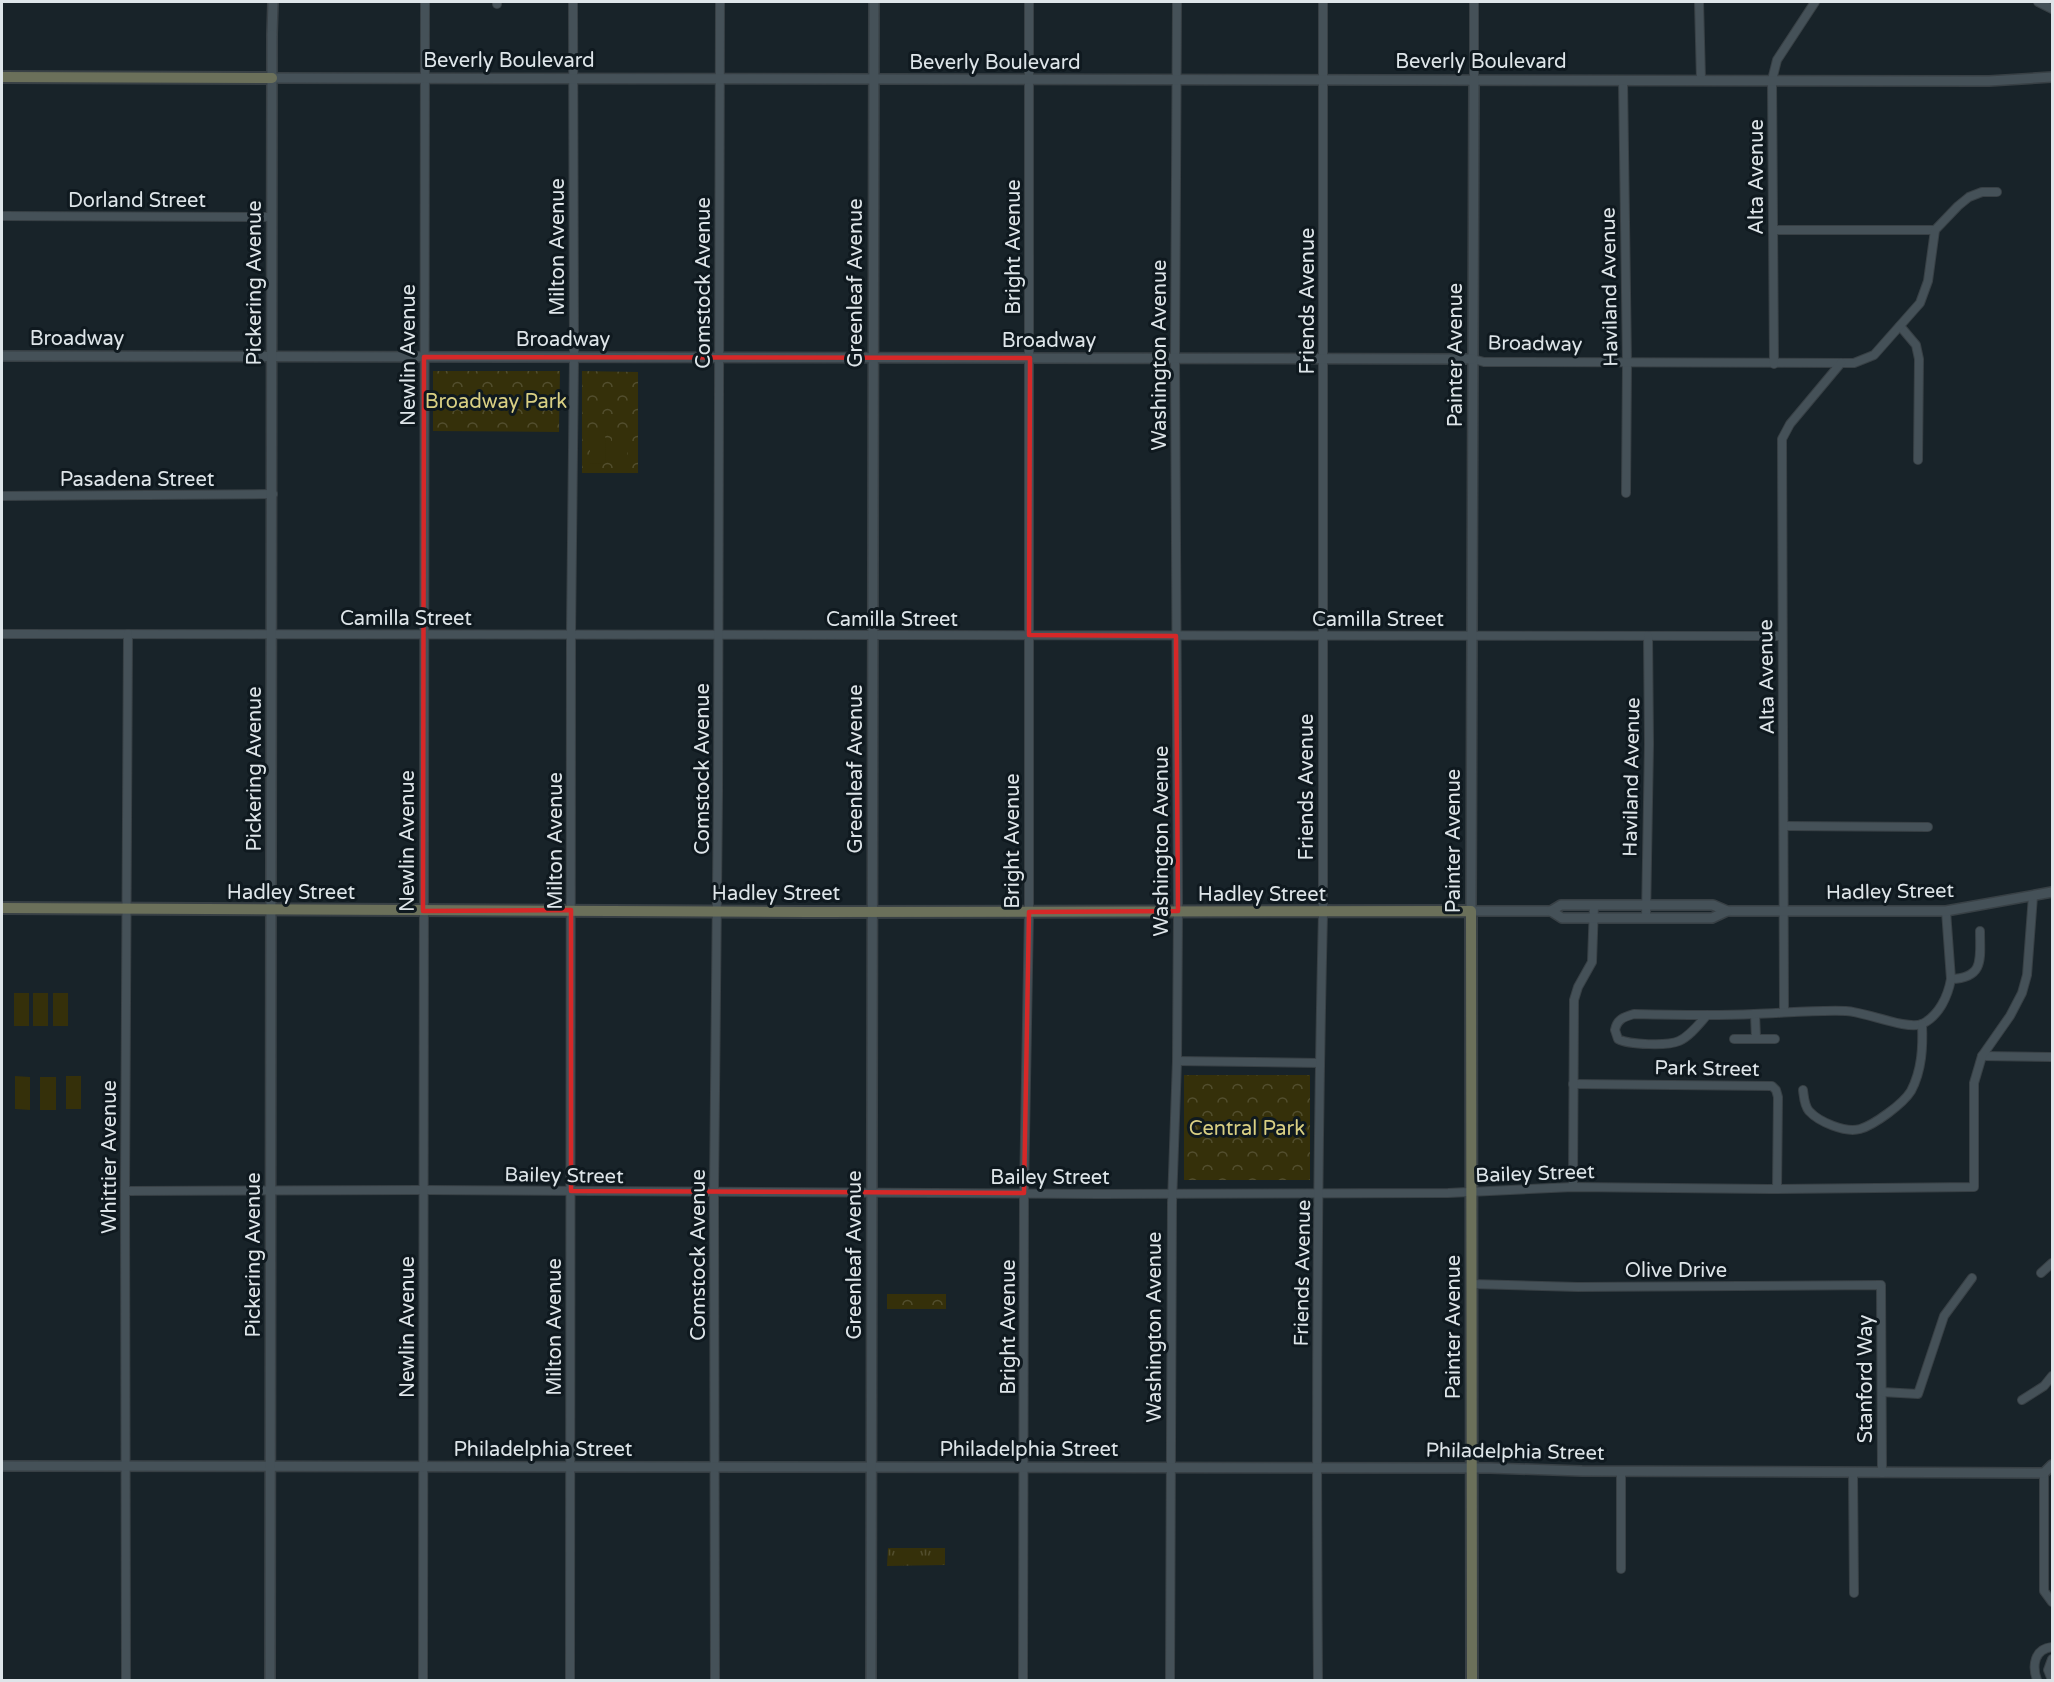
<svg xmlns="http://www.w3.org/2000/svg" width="2054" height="1682" font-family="'Varela Round',sans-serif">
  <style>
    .grass { fill: url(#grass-tufts) }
    .park { fill: url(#park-crowns) }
    .garden { fill: #35300a }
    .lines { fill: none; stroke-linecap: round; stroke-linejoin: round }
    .minor-casing { stroke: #384045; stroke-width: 10 }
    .tertiary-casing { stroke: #384045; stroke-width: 12 }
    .secondary-casing { stroke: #384045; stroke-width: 14 }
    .minor { stroke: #455158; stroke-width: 8 }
    .tertiary { stroke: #455158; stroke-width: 9 }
    .secondary { stroke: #6b705a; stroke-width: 10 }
    .marked { fill: none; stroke: #d62828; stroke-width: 4.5; stroke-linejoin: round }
    .labels { text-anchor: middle; stroke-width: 6; stroke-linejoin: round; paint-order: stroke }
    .street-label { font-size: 20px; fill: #dee5e9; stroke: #0f191f }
    .park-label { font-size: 20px; fill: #d9cf83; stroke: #0f191f }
  </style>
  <defs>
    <pattern id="grass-tufts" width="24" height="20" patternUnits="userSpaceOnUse" patternTransform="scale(1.5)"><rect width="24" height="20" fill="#35300a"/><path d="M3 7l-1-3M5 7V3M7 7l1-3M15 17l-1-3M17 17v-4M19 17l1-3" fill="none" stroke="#524e2e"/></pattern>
    <pattern id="park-crowns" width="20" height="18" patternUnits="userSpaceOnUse" patternTransform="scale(1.5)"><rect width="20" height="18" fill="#35300a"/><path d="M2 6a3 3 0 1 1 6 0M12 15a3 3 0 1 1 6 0" fill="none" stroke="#524e2e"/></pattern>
  </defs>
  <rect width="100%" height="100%" fill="#182329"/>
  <path class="grass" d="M888 1548H945V1565L887 1566Z"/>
  <g class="park">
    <path d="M433 371H560L559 432 433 431Z"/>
    <path d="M582 371 638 372V473H582Z"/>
    <rect x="1184" y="1075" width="126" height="105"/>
    <rect x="887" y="1294" width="59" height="15"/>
  </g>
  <g class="garden">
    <path d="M590 430H605L606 463 590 464Z"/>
    <rect x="612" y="430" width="15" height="34"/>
    <rect x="14" y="993" width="15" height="33"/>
    <rect x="33" y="993" width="15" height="33"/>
    <rect x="53" y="993" width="15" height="33"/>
    <path d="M15 1076 30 1077V1110L15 1109Z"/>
    <rect x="66" y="1076" width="15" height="33"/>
    <rect x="40" y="1077" width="16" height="33"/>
  </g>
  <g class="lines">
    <defs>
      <g id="minor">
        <path d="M1699 2 1701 80"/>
        <path d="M2038 2 2052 9"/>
        <path d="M497 4V2"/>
        <path d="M1474 79V2"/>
        <path d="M1623 80 1627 363 1626 493"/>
        <path d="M2 216 272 217"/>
        <path d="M1773 230H1935"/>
        <path d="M1900 326 1916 345 1919 359 1918 460"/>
        <path d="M1473 359 1484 362 1854 363 1874 355 1920 303 1928 281 1935 230 1958 206 1969 197 1982 192H1997"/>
        <path d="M1774 364 1772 80 1777 60 1815 2"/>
        <path d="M2 496 273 494"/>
        <path d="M2 634 1782 636"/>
        <path d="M1784 826 1928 827"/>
        <path d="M1646 918 1649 744 1648 636"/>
        <path d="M1951 979C1985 978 1980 958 1980 931"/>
        <path d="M1784 1012 1782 439 1790 424 1841 363"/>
        <path d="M1755 1014 1756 1038"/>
        <path d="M1707 1015C1699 1024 1690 1036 1679 1041 1668 1046 1629 1045 1618 1039L1615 1030C1617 1019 1624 1017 1634 1014 1674 1015 1714 1016 1754 1014 1784 1013 1815 1010 1846 1011 1866 1012 1906 1030 1922 1024 1939 1016 1948 996 1951 979L1946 911"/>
        <path d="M1734 1039H1775"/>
        <path d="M1982 1056 2052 1057"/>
        <path d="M1177 1061 1319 1063"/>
        <path d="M1573 1084 1772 1086 1776 1090 1778 1097 1777 1189"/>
        <path d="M1803 1090C1804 1097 1804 1105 1809 1111 1819 1122 1845 1133 1860 1129 1874 1125 1903 1104 1911 1091 1922 1070 1923 1047 1922 1024"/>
        <path d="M1573 1187 1574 1000 1578 987 1592 962 1594 905"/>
        <path d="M125 1191 423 1190 1099 1194 1448 1193 1573 1187 1768 1189 1974 1187V1083L1982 1056 2010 1016 2022 993 2027 975 2033 896"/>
        <path d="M2041 1273 2052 1263"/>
        <path d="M1471 1284 1578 1287 1881 1285 1882 1473"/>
        <path d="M1882 1392 1918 1394 1944 1316 1972 1278"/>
        <path d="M2022 1400 2044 1386 2052 1376"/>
        <path d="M1621 1471V1569"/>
        <path d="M1853 1472 1854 1593"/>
        <path d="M2044 1473V1591L2052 1602"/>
        <path d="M2052 1659 2048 1670 2052 1680"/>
        <path d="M126 1680 125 1191 128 634"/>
        <path d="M423 1680 425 2"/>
        <path d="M570 1680 571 635 574 357 573 2"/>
        <path d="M715 1680 714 1192 718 792 720 2"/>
        <path d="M1023 1680 1024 1193 1029 912V2"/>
        <path d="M1170 1680 1172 1203 1177 1061 1178 911 1175 358 1177 2"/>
        <path d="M1318 1680C1316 1425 1317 1169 1323 913V2"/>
        <path d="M2037 1680C2032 1666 2034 1649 2052 1647"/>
      </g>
      <g id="tertiary">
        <path d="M272 34 273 2"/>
        <path d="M272 78 1989 81 2052 77"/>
        <path d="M1474 79 1471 911H1551L1561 905H1713L1727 911H1946L2052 892"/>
        <path d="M2 356 1473 359"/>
        <path d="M1551 911 1562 918H1712L1727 911"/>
        <path d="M2 1466 1490 1468 1582 1471 2044 1473 2052 1465"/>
        <path d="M270 1680 272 35"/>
        <path d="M871 1680 874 2"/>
      </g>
      <g id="secondary">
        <path d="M2 77 272 78"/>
        <path d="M2 908 809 912 1471 911 1472 1680"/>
      </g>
    </defs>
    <use href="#minor" class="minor-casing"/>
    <use href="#tertiary" class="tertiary-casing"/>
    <use href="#secondary" class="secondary-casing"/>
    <use href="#minor" class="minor"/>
    <use href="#tertiary" class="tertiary"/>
    <use href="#secondary" class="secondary"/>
  </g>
  <path class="marked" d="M424 357 1030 358 1029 635 1176 636 1178 911 1029 912 1024 1193 571 1191V910L423 911Z"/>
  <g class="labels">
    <g class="street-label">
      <text x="509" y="67">Beverly Boulevard</text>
      <text x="1481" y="68">Beverly Boulevard</text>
      <text x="995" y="69">Beverly Boulevard</text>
      <text transform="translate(1756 177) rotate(-90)" y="7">Alta Avenue</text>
      <text x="137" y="207">Dorland Street</text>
      <text transform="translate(557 247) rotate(-90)" y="7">Milton Avenue</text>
      <text transform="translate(1013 247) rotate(-90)" y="7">Bright Avenue</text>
      <text transform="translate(254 283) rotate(-90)" y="7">Pickering Avenue</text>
      <text transform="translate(703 283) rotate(-90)" y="7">Comstock Avenue</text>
      <text transform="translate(855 283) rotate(-90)" y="7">Greenleaf Avenue</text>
      <text transform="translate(1609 287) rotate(-91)" y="7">Haviland Avenue</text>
      <text transform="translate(1307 301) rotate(-90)" y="7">Friends Avenue</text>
      <text x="77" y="345">Broadway</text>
      <text x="563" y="346">Broadway</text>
      <text x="1049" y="347">Broadway</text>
      <text transform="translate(1535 343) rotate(1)" y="7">Broadway</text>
      <text transform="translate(408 355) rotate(-90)" y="7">Newlin Avenue</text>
      <text transform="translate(1159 355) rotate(-90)" y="7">Washington Avenue</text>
      <text transform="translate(1455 355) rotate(-90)" y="7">Painter Avenue</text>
      <text x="137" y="486">Pasadena Street</text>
      <text x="406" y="625">Camilla Street</text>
      <text x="892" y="626">Camilla Street</text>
      <text x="1378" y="626">Camilla Street</text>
      <text transform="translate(1766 677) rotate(-91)" y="7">Alta Avenue</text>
      <text transform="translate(254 769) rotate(-90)" y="7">Pickering Avenue</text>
      <text transform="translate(702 769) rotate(-90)" y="7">Comstock Avenue</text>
      <text transform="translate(855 769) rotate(-90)" y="7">Greenleaf Avenue</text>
      <text transform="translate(1631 777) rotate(-89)" y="7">Haviland Avenue</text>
      <text transform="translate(1306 787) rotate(-90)" y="7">Friends Avenue</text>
      <text transform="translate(407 841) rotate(-90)" y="7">Newlin Avenue</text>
      <text transform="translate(555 841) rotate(-90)" y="7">Milton Avenue</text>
      <text transform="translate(1012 841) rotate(-90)" y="7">Bright Avenue</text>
      <text transform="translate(1161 841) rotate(-90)" y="7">Washington Avenue</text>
      <text transform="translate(1453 841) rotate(-90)" y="7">Painter Avenue</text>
      <text transform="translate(1890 891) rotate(-1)" y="7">Hadley Street</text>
      <text x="291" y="899">Hadley Street</text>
      <text x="776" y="900">Hadley Street</text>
      <text x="1262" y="901">Hadley Street</text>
      <text transform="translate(1707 1068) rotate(1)" y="7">Park Street</text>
      <text transform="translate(109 1157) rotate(-90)" y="7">Whittier Avenue</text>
      <text transform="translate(1535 1173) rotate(-2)" y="7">Bailey Street</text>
      <text transform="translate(564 1175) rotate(1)" y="7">Bailey Street</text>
      <text x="1050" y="1184">Bailey Street</text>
      <text transform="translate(253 1255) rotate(-90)" y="7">Pickering Avenue</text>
      <text transform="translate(698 1255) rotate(-90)" y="7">Comstock Avenue</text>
      <text transform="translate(854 1255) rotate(-90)" y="7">Greenleaf Avenue</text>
      <text x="1676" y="1277">Olive Drive</text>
      <text transform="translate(1302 1273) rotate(-89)" y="7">Friends Avenue</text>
      <text transform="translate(407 1327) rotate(-90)" y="7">Newlin Avenue</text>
      <text transform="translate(554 1327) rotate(-90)" y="7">Milton Avenue</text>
      <text transform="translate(1008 1327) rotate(-90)" y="7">Bright Avenue</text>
      <text transform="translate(1154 1327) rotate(-90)" y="7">Washington Avenue</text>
      <text transform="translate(1453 1327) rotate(-90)" y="7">Painter Avenue</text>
      <text transform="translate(1865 1379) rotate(-90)" y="7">Stanford Way</text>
      <text x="543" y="1456">Philadelphia Street</text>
      <text x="1029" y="1456">Philadelphia Street</text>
      <text transform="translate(1515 1451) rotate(1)" y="7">Philadelphia Street</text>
    </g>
    <g class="park-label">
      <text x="496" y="408">Broadway Park</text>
      <text x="1247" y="1135">Central Park</text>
    </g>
  </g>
  <rect width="2054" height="1682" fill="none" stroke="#dee5e9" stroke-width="6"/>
</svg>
